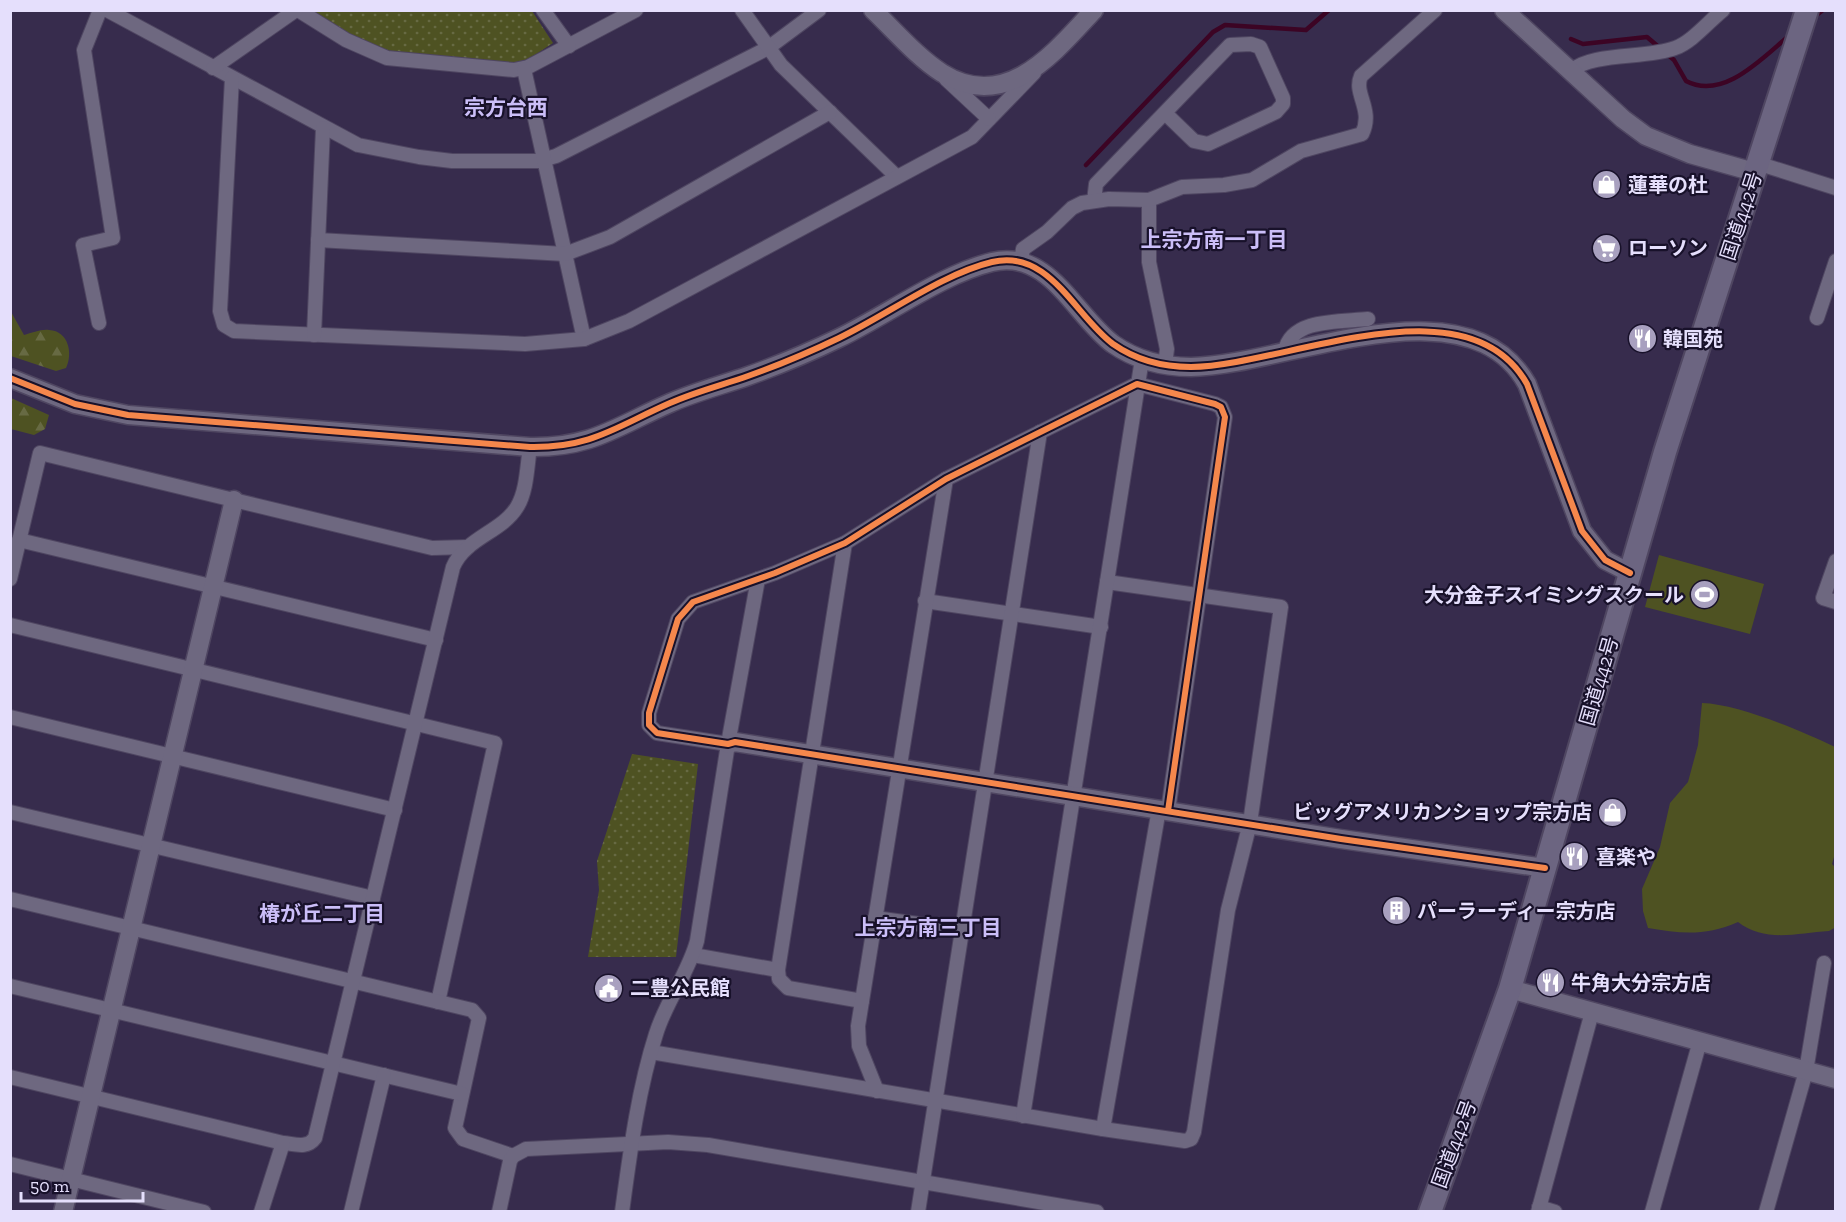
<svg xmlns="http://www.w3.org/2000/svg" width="1846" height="1222" font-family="'Zilla Slab','Noto Sans JP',serif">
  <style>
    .grass { fill: #4e5222 }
    .forest { fill: url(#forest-firs) }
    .park { fill: url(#park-dots) }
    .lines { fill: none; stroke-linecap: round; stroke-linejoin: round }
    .stream { stroke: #3c0424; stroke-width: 4.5 }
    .minor-casing { stroke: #4f4661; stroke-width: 16 }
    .tertiary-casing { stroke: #4f4661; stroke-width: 21 }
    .trunk-casing { stroke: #4f4661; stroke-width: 26 }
    .minor { stroke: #6e6880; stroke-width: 14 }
    .tertiary { stroke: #6e6880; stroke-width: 18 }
    .trunk { stroke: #6c6581; stroke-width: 22 }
    .cycleway-casing { stroke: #18112a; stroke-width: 10 }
    .cycleway { stroke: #f5874c; stroke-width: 6 }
    .labels { text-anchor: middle; stroke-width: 4.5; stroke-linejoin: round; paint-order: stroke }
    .poi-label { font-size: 20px; font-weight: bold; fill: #e5dffc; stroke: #18112a; text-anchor: start }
    .street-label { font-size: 20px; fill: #e5dffc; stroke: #18112a }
    .neighbourhood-label { font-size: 21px; font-weight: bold; fill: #cbbef8; stroke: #18112a }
  </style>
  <defs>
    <pattern id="forest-firs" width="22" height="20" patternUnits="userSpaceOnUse" patternTransform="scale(1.5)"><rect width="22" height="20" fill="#4e5222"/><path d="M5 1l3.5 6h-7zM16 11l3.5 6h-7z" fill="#676a43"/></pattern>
    <pattern id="park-dots" width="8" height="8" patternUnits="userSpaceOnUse" patternTransform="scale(1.5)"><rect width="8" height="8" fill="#4e5222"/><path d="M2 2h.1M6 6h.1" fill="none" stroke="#676a43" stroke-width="1.8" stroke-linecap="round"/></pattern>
  </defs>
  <rect width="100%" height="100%" fill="#372c4d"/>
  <g class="grass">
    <path d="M1659 555 1764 584 1750 634 1645 607Z"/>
    <path d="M1702 703C1738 704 1802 731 1835 747L1836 850 1832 864 1835 867 1836 927 1829 931C1797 933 1765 943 1738 922 1706 936 1682 934 1648 928L1643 911 1642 889 1660 847 1670 803 1688 782 1698 745Z"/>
  </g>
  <g class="forest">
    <path d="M10 310 24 335C32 333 41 329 49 330 69 331 73 354 66 368L56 371 11 356Z"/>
    <path d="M11 398 49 415 45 429 34 435 11 429Z"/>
  </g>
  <g class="park">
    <path d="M313 10 532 11 553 43 527 60 511 63 398 55 344 33 312 14Z"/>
    <path d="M632 754 698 764 676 957H588L599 890 597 861Z"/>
  </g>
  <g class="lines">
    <g class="stream">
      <path d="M1814 17 1823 10"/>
      <path d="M1571 39 1583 44 1647 37 1674 60 1686 81C1724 101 1763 57 1790 35"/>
      <path d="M1086 165 1213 32 1225 25 1306 30 1329 10"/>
    </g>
    <defs>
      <g id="minor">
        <path d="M107 10 358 145 419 157 452 161H538L556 156 768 48 819 10"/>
        <path d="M298 10 346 40 387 58 514 70 528 67 636 10"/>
        <path d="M543 10 569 46"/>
        <path d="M742 10 781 65 897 177"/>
        <path d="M213 68 296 10"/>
        <path d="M524 69 584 339"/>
        <path d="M1571 71C1592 52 1646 59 1675 48 1692 42 1708 22 1723 10"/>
        <path d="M232 78 220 311 224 325 234 331 525 344 584 339 629 321 972 137 1034 73"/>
        <path d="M946 79 989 119"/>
        <path d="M1757 163 1836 188"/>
        <path d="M1149 200V262L1167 349 1165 365"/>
        <path d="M1094 201 1096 184 1230 45 1251 44 1260 47 1283 98V104L1276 112 1208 144 1194 141 1165 113"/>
        <path d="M318 240 565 254 610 237 830 112"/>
        <path d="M1021 261 1023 249 1047 232 1072 208 1082 203 1109 199 1149 200 1182 187 1224 185 1252 180 1301 151 1362 134C1374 109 1353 94 1361 76L1435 10"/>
        <path d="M1817 318 1836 261"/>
        <path d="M99 323 83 245 113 238 84 50 100 10"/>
        <path d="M314 335 323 128"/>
        <path d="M1285 351C1291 318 1341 322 1368 319"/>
        <path d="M19 540 436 640"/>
        <path d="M845 543 778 970 779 979 788 988 862 1001"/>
        <path d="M1836 561 1823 598 1836 602"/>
        <path d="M10 579 40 453 432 548 468 547"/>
        <path d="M925 601 1101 627"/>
        <path d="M10 625 495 743 438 1002"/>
        <path d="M10 717 395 810"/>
        <path d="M728 744 657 733 649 725V713L678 619 693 602 775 573 845 543 946 479 1137 384 1215 404 1221 407 1225 417 1168 811"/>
        <path d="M10 812 373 898"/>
        <path d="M10 899 472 1010 479 1018 455 1128 463 1139 513 1156"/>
        <path d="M875 918 962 930"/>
        <path d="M693 955 778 970"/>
        <path d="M10 986 462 1094"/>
        <path d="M651 1052 1103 1129 1185 1141 1191 1139 1194 1132 1228 910 1250 823 1281 607 1107 582"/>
        <path d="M10 1077 283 1143C295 1144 307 1149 315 1138L453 567C465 538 502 532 517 507 527 491 527 466 530 447"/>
        <path d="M877 1091 859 1046 858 1026 946 479"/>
        <path d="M1023 1116 1142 359"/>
        <path d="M1103 1129 1159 809"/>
        <path d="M10 1164 204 1212"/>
        <path d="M1539 1207 1555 1212"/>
        <path d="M261 1212 283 1143"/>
        <path d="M351 1212 384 1075"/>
        <path d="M499 1212 510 1161 513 1156 526 1149 668 1142 708 1145 1097 1212"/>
        <path d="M622 1212C630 1153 638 1090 656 1034 666 1001 688 974 697 941L728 744 758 579"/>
        <path d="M918 1212 1040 432"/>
        <path d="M1538 1212 1592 1012"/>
        <path d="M1652 1212 1700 1041"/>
        <path d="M1766 1212 1806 1071 1824 963"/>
      </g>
      <g id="tertiary">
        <path d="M873 10C895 31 917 57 942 73 1006 113 1054 53 1094 10"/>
        <path d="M1504 10 1623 119 1646 136 1690 154 1754 172"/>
        <path d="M10 378 75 404 128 415 530 447C592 448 617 426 670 403 695 392 722 385 748 376 779 365 810 352 839 338 887 315 942 274 992 262 1049 248 1075 316 1113 344 1136 360 1163 367 1191 367 1284 366 1467 277 1527 384L1582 531 1605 560 1630 573"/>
        <path d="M728 744 735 742 1341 839 1545 868"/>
        <path d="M1510 989 1836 1079"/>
        <path d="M63 1212 234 500"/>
      </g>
      <path id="trunk" d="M1430 1212 1510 989 1665 452 1807 10"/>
    </defs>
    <use href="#minor" class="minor-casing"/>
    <use href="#tertiary" class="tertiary-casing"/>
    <use href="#trunk" class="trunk-casing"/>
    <use href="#minor" class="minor"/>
    <use href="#tertiary" class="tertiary"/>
    <use href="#trunk" class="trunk"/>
    <defs>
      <g id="cycleway">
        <path d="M10 378 75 404 128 415 530 447C592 448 617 426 670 403 695 392 722 385 748 376 779 365 810 352 839 338 887 315 942 274 992 262 1049 248 1075 316 1113 344 1136 360 1163 367 1191 367 1284 366 1467 277 1527 384L1582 531 1605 560 1630 573"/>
        <path d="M1168 811 1225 417 1221 407 1215 404 1137 384 946 479 845 543 775 573 693 602 678 619 649 713V725L657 733 728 744 735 742 1341 839 1545 868"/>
      </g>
    </defs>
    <use href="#cycleway" class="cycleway-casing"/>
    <use href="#cycleway" class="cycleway"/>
  </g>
  <defs>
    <symbol id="shop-disc" viewBox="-11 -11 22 22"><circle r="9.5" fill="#a8a0bf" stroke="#18112a"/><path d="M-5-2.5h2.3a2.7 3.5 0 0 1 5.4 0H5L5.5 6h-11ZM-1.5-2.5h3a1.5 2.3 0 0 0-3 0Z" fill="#fff"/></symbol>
    <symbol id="supermarket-disc" viewBox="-11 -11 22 22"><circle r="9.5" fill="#a8a0bf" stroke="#18112a"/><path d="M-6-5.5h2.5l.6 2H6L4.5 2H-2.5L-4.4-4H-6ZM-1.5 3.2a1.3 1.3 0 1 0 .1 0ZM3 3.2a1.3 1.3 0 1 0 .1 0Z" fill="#fff"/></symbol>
    <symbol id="restaurant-disc" viewBox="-11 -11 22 22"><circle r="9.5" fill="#a8a0bf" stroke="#18112a"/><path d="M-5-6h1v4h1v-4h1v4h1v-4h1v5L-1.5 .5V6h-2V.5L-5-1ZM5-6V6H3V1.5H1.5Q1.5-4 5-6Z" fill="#fff"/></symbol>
    <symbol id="stadium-disc" viewBox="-11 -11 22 22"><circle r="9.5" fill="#a8a0bf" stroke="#18112a"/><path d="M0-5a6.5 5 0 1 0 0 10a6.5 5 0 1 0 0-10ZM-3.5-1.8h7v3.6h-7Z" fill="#fff"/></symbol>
    <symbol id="building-disc" viewBox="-11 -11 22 22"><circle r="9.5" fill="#a8a0bf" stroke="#18112a"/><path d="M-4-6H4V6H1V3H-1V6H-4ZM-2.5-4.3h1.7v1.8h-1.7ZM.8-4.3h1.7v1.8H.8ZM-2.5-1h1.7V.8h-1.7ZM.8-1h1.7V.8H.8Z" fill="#fff"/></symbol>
    <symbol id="civic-disc" viewBox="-11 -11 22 22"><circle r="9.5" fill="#a8a0bf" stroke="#18112a"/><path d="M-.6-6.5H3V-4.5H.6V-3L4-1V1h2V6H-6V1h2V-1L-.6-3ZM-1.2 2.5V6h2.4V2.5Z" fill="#fff"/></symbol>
  </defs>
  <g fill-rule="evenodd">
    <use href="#shop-disc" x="1590" y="168" width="33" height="33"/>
    <use href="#supermarket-disc" x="1590" y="232" width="33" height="33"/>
    <use href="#restaurant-disc" x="1626" y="322" width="33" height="33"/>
    <use href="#stadium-disc" x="1688" y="578" width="33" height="33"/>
    <use href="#shop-disc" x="1596" y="796" width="33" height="33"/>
    <use href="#restaurant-disc" x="1558" y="840" width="33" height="33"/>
    <use href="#building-disc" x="1380" y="894" width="33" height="33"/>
    <use href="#restaurant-disc" x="1534" y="966" width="33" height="33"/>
    <use href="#civic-disc" x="592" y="972" width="33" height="33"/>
  </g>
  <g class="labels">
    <g class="poi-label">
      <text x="1628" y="192">蓮華の杜</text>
      <text x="1628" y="255">ローソン</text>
      <text x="1663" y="346">韓国苑</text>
      <text x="1684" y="602" text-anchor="end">大分金子スイミングスクール</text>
      <text x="1592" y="819" text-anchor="end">ビッグアメリカンショップ宗方店</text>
      <text x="1596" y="864">喜楽や</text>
      <text x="1417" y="918">パーラーディー宗方店</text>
      <text x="1571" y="990">牛角大分宗方店</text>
      <text x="630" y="995">二豊公民館</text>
    </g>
    <g class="street-label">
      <text transform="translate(1741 216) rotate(-72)" y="7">国道442号</text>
      <text transform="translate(1599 681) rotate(-74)" y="7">国道442号</text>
      <text transform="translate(1454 1144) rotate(-70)" y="7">国道442号</text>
    </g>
    <g class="neighbourhood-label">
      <text x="506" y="115">宗方台西</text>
      <text x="1214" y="247">上宗方南一丁目</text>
      <text x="322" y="921">椿が丘二丁目</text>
      <text x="928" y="935">上宗方南三丁目</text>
    </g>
  </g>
  <rect width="1846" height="1222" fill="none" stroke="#e5dffc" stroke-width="24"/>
  <path d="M21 1192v9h122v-9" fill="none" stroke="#e5dffc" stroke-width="3"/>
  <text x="30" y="1192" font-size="18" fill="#e5dffc" stroke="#18112a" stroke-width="4.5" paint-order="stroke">50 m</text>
</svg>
